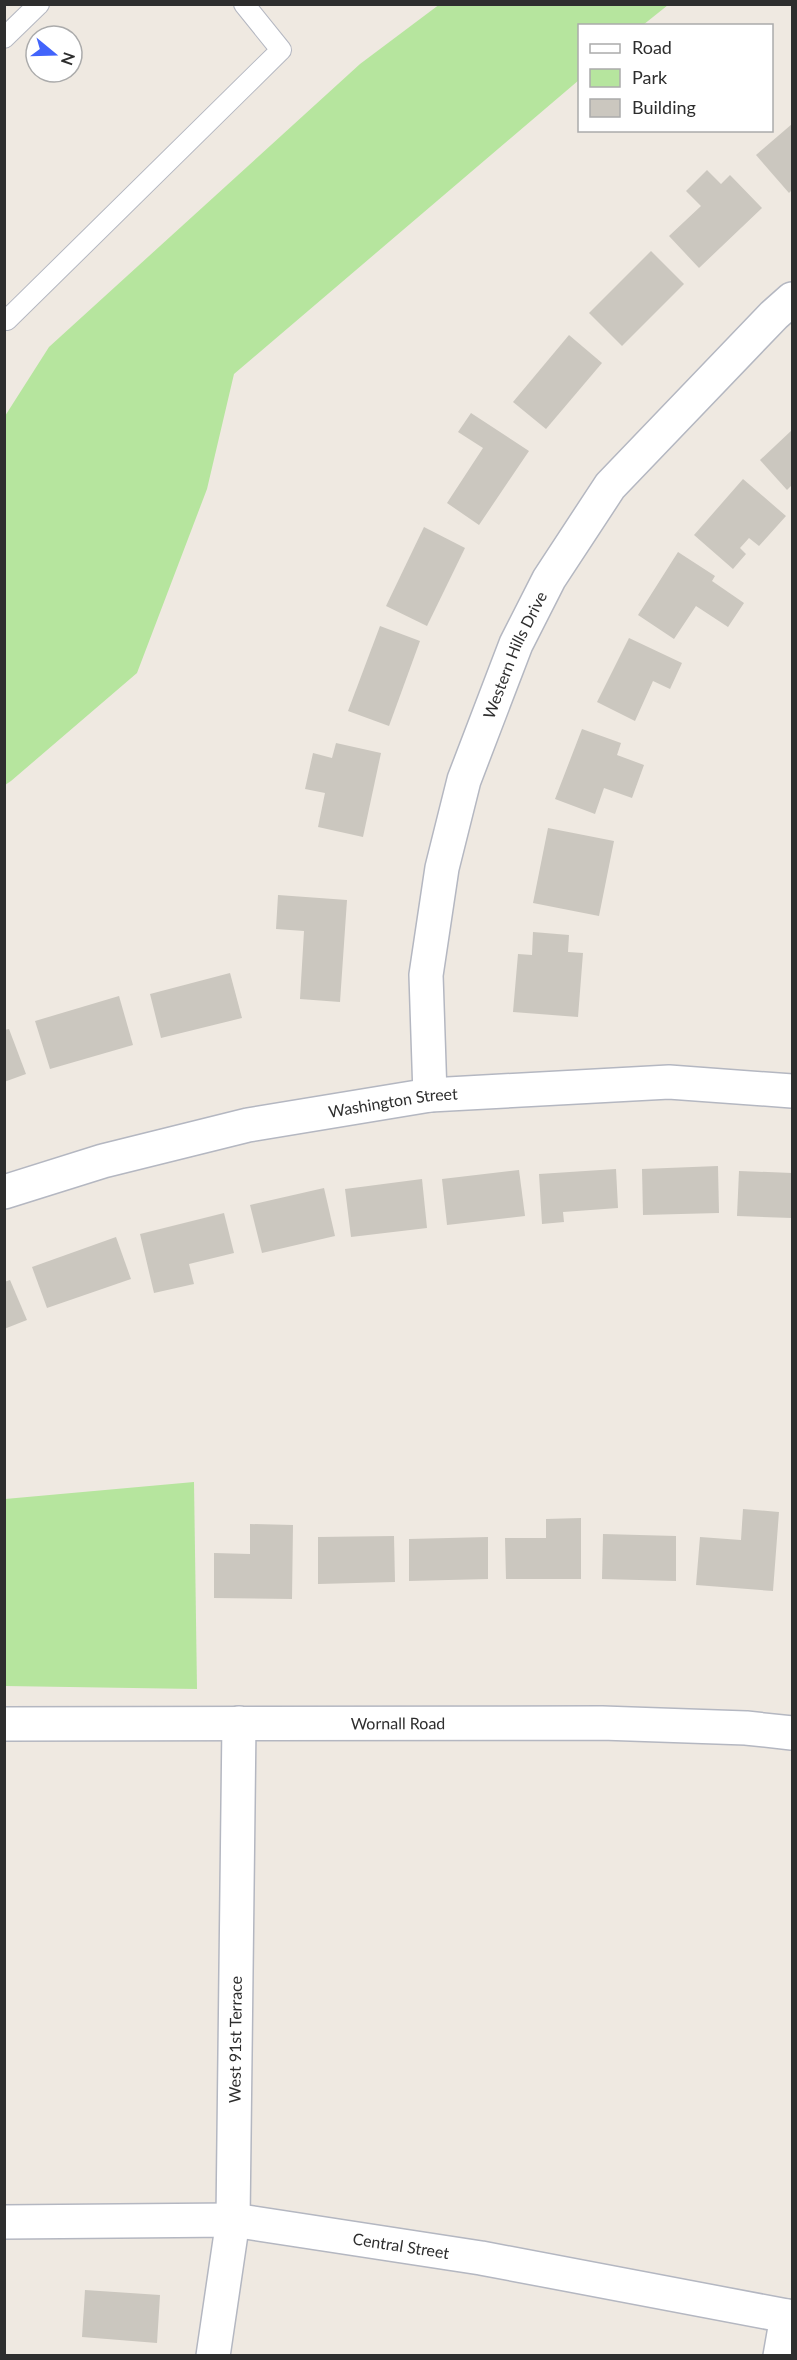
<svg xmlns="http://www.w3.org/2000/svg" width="797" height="2360" font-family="Lato,sans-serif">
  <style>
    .green { fill: #b6e59e }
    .building { fill: #cbc7bf }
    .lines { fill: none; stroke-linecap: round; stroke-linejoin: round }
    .lane-casing { stroke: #b4b7c1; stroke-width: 22 }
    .street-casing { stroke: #b4b7c1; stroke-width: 36 }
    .secondary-casing { stroke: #b4b7c1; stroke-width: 36 }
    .lane { stroke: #fff; stroke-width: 20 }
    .street { stroke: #fff; stroke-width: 33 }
    .secondary { stroke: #fff; stroke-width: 33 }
    .labels { text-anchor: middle; stroke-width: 5; stroke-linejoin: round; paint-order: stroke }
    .street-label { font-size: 16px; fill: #2e2e2e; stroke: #fff }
  </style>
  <rect width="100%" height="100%" fill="#efe9e1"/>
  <g class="green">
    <path d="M440 4 668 5 643 25 580 26 579 80 234 374 207 489 137 673 11 781 5 785V416L49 347 360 64Z"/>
    <path d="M194 1482 197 1689 5 1686V1499Z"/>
  </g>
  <g class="building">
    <path d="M792 124V190L789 193 756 155Z"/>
    <path d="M707 170 721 184 730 175 762 208 699 268 669 236 701 206 686 191Z"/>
    <path d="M651 251 684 284 622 346 589 313Z"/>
    <path d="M569 335 602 363 546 429 513 402Z"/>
    <path d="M471 413 529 451 479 525 447 503 483 448 458 432Z"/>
    <path d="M792 430V485L787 490 760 460Z"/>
    <path d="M743 479 786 516 759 546 749 538 740 548 746 554 733 569 694 535Z"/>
    <path d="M424 527 465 548 427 626 386 606Z"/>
    <path d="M678 552 715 576 712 581 744 603 728 627 696 606 674 639 638 615Z"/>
    <path d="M380 626 420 641 389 726 348 711Z"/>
    <path d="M629 638 682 663 670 689 653 681 635 721 597 702Z"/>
    <path d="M582 729 621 743 617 755 644 765 632 798 604 788 595 814 555 799Z"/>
    <path d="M336 743 381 753 363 837 318 827 325 793 305 789 313 753 332 758Z"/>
    <path d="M548 828 614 841 599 916 533 903Z"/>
    <path d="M278 895 347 900 340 1002 300 999 304 931 276 929Z"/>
    <path d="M533 932 569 935 568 952 583 953 578 1017 513 1012 518 954 532 955Z"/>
    <path d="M230 973 242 1018 161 1038 150 994Z"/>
    <path d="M119 996 133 1045 50 1069 35 1021Z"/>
    <path d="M9 1029 26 1074 4 1082V1030Z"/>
    <path d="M718 1166 719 1213 643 1215 642 1169Z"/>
    <path d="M616 1169 618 1208 563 1212 564 1222 542 1224 539 1174Z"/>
    <path d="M519 1170 525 1216 447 1225 442 1179Z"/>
    <path d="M739 1171 792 1173V1218L737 1216Z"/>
    <path d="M422 1179 427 1228 351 1237 345 1189Z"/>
    <path d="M324 1188 335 1236 262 1253 250 1205Z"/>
    <path d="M224 1213 234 1253 189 1264 194 1284 154 1293 140 1234Z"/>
    <path d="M116 1237 131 1279 47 1308 32 1267Z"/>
    <path d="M10 1280 27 1320 4 1329V1282Z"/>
    <path d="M743 1509 779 1512 773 1591 696 1585 700 1537 741 1540Z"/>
    <path d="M581 1518V1579H506L505 1538H546V1519Z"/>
    <path d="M250 1524 293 1525 292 1599 214 1598V1553L250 1554Z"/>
    <path d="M603 1534 676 1536V1581L602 1579Z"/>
    <path d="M394 1536 395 1582 318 1584V1537Z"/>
    <path d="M488 1537V1579L409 1581V1539Z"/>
    <path d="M85 2290 160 2295 157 2343 82 2337Z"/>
  </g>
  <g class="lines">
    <defs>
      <g id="lane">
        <path d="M4 38 39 4"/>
        <path d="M4 318 7 320 281 50 244 4"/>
      </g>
      <g id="street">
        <path id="s1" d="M430 1095 426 975 442 868 464 780 516 644 549 579 610 486 774 315 792 299"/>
        <path id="s2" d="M4 1192 103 1161 248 1125 430 1095 669 1082 792 1091"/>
        <path id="s3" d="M4 2222 233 2220 481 2258 792 2317"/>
        <path id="s4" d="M213 2356 233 2220 239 1723"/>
        <path d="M780 2356 787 2316"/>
      </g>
      <g id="secondary">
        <path id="s5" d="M4 1724 602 1723 746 1728 792 1733"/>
      </g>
    </defs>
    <use href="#lane" class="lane-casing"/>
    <use href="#street" class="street-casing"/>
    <use href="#secondary" class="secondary-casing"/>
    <use href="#lane" class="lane"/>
    <use href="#street" class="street"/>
    <use href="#secondary" class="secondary"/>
  </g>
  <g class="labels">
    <g class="street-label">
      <text dy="6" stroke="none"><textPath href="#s1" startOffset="454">Western Hills Drive</textPath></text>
      <text dy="6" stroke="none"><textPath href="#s2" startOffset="400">Washington Street</textPath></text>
      <text dy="6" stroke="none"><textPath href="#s5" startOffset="394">Wornall Road</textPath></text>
      <text dy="6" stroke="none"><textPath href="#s4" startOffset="318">West 91st Terrace</textPath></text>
      <text dy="6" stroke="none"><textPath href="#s3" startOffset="399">Central Street</textPath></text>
    </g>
  </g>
  <rect width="797" height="2360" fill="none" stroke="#2e2e2e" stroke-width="12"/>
  <rect x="578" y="24" width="195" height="108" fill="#ffffff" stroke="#ababab" stroke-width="1.5"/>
  <rect x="590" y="44" width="30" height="9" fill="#ffffff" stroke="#ababab" stroke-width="1.5"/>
  <text x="632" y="54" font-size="18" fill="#2e2e2e">Road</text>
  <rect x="590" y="69" width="30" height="18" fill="#b6e59e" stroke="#ababab" stroke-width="1.5"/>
  <text x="632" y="84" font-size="18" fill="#2e2e2e">Park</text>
  <rect x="590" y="99" width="30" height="18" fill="#cbc7bf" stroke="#ababab" stroke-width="1.5"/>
  <text x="632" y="114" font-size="18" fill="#2e2e2e">Building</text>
  <g transform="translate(54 54) rotate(109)"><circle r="28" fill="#ffffff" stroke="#ababab" stroke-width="1.5"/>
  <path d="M0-4.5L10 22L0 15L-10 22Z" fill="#4264fb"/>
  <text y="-9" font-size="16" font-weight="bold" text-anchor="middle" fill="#2e2e2e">N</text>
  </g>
</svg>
